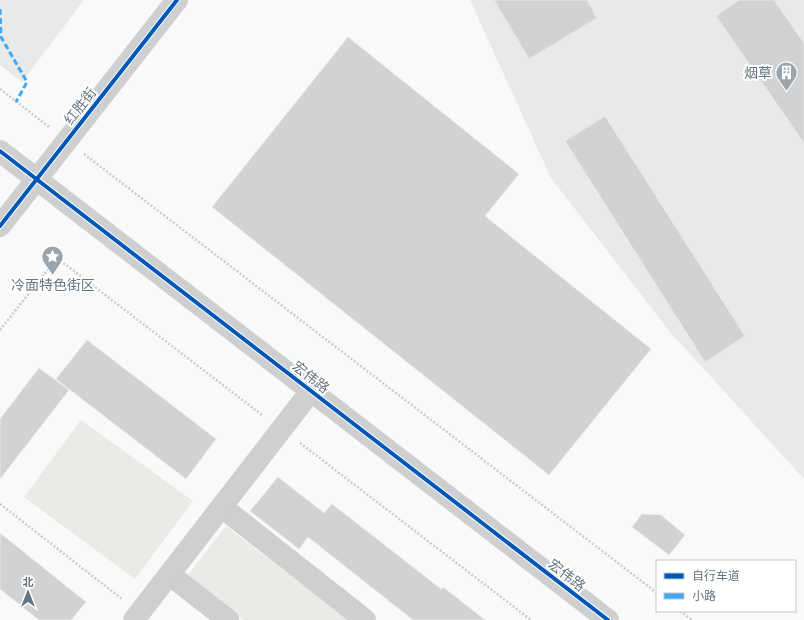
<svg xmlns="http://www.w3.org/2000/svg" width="804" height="620" font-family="'Work Sans','Noto Sans SC',sans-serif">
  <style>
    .built { fill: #e8e9e9 }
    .green { fill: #e8ebe6 }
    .building { fill: #d0d2d3; stroke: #e8e8e8 }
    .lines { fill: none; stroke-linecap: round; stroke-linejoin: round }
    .path { stroke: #cbcccd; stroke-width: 2.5; stroke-dasharray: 2 2; stroke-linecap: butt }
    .minor { stroke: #cecfd0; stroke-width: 22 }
    .quiet { stroke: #3fa9f5; stroke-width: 3; stroke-dasharray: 6 3; stroke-linecap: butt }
    .cycleway-casing { stroke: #fff; stroke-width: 6 }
    .cycleway { stroke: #0057b8; stroke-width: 4 }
    .labels { text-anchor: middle; stroke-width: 4; stroke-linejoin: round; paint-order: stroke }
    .poi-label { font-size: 14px; fill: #657683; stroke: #fff; text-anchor: end }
    .street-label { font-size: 14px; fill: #657683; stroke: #fff }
  </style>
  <rect width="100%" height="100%" fill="#f9f9f9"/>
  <g class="built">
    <path d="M0 0H84L22 82 0 65Z"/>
    <path d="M470 0H804V479L670 332 551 178Z"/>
  </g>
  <g class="green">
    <path d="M81 420 193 501 135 579 24 497Z"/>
    <path d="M226 526 349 620H243L186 577Z"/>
  </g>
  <g class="building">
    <path d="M494 0H587L597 18 529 59Z"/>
    <path d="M739 0H774L804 43V143L716 16Z"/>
    <path d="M348 37 519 174 485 216 651 349 549 475 212 207Z"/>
    <path d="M605 116 745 336 705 362 565 141Z"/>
    <path d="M87 340 216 439 186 479 56 379Z"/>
    <path d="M39 368 69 390 0 479V419Z"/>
    <path d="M278 477 324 513 332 504 441 589 443 587 485 620H413L308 537 299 549 250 511Z"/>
    <path d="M642 514 661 515 685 535 669 555 632 527Z"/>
    <path d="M0 533 86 602 71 620H39L0 589Z"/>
  </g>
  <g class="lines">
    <g class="path">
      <path d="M0 89 49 127"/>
      <path d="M84 154 657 593"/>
      <path d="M0 330 57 258 262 415"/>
      <path d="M300 443 531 620"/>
      <path d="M0 504 122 599"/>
      <path d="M680 611 692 620"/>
    </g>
    <g class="minor">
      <path d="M0 151 608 620"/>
      <path d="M0 226 177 0"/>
      <path d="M222 507 365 620"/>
      <path d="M170 575 228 620"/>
      <path d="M134 620 311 391"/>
    </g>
    <path class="quiet" d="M0 9 1 37 27 82 16 102"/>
    <defs>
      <g id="cycleway">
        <path d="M0 151 608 620"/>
        <path d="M0 226 177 0"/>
      </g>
    </defs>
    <use href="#cycleway" class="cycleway-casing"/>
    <use href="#cycleway" class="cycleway"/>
  </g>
  <defs>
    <symbol id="building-pin" viewBox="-11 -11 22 30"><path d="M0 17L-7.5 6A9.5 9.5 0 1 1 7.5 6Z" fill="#99a4ac" stroke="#fff"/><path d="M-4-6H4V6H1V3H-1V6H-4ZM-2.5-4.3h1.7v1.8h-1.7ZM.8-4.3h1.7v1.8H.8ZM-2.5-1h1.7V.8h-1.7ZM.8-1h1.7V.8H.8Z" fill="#fff"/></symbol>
    <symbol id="sight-pin" viewBox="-11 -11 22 30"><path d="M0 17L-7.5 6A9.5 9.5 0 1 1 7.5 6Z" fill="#99a4ac" stroke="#fff"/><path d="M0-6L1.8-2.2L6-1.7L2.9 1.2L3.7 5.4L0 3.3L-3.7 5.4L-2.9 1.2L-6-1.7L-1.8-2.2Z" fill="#fff"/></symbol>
  </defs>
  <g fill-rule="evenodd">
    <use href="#building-pin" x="774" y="60" width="25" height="34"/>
    <use href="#sight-pin" x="40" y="244" width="25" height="34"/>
  </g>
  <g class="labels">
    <g class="poi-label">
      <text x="772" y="78">烟草</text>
      <text x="53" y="290" text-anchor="middle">冷面特色街区</text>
    </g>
    <g class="street-label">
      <text transform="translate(80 106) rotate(-52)" y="5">红胜街</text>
      <text transform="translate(311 377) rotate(38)" y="5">宏伟路</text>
      <text transform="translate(567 575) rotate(38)" y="5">宏伟路</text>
    </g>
  </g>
  <rect x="656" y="560" width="140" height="52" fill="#ffffff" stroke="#c1c8cd"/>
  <rect x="664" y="573" width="20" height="6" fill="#0057b8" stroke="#c1c8cd"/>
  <text x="692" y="580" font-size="12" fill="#657683">自行车道</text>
  <rect x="664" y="593" width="20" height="6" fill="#3fa9f5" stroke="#c1c8cd"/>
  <text x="692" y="600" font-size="12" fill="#657683">小路</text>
  <g transform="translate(28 592)" stroke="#ffffff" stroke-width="3" paint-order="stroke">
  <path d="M0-3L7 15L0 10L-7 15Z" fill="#657683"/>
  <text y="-6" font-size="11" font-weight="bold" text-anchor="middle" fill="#657683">北</text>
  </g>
</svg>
